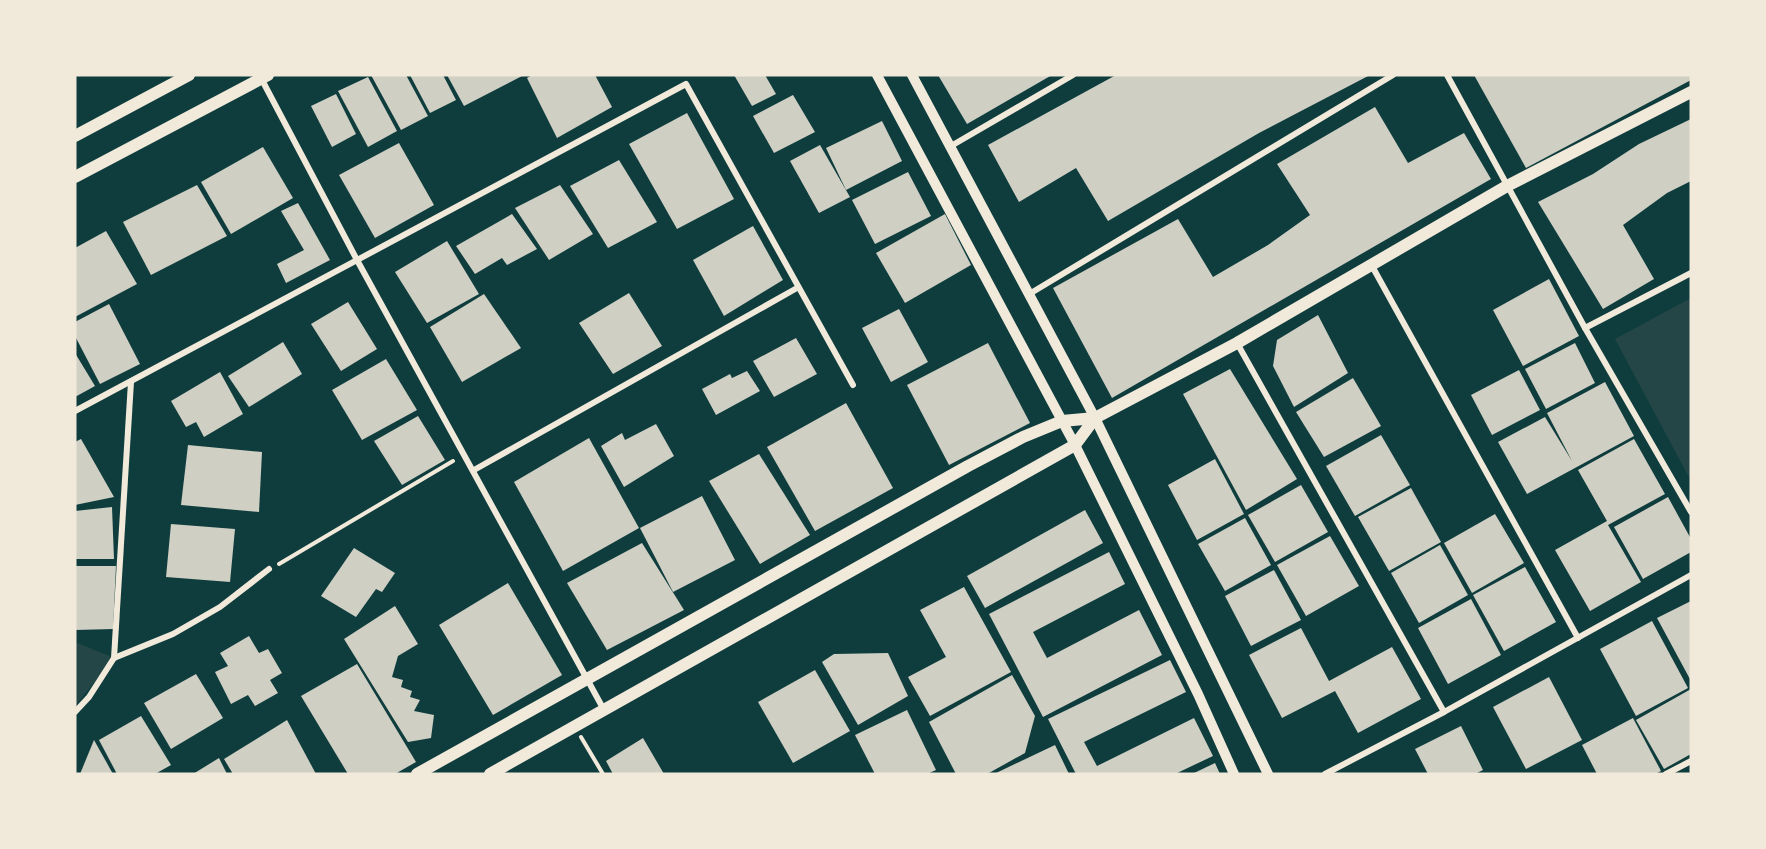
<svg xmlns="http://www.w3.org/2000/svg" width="1766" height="849" font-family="Poppins,sans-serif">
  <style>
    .green { fill: #244646 }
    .building { fill: #cfcfc3 }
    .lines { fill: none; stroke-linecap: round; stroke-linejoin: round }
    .path { stroke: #f1e9da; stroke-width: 4 }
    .minor { stroke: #f1e9da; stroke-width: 6 }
    .tertiary { stroke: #f1e9da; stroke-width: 10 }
    .secondary { stroke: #f1e9da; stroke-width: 12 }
  </style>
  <rect width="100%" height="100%" fill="#0f3d3e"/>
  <g class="green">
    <path d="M1691 298V481L1615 339Z"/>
    <path d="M75 642 114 658 75 706Z"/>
  </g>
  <g class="building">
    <path d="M371 75H406L428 116 401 130Z"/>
    <path d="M410 75H443L456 100 430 113Z"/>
    <path d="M447 75H524L464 106Z"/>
    <path d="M532 75H595L612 107 557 138 527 78Z"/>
    <path d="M734 75H765L776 94 752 106Z"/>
    <path d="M938 75H1052L967 124Z"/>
    <path d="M1116 75H1370L1259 133 1108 221 1076 168 1019 202 988 145Z"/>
    <path d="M1474 75H1691V80L1526 168Z"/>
    <path d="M368 77 397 131 368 147 338 91Z"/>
    <path d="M336 94 356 134 332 147 311 106Z"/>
    <path d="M793 95 815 132 774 153 753 116Z"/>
    <path d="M1375 107 1408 163 1464 133 1491 179 1112 398 1053 288 1178 219 1213 277 1268 245 1310 215 1277 164Z"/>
    <path d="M687 113 734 199 677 229 629 144Z"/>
    <path d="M1691 119V181L1667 193 1623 225 1654 279 1603 309 1538 202 1593 174 1639 144Z"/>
    <path d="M882 121 902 161 846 190 826 148Z"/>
    <path d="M399 143 434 205 375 238 339 175Z"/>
    <path d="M820 145 850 197 819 213 790 161Z"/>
    <path d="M263 147 293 198 231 234 201 182Z"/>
    <path d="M619 160 657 222 608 248 570 186Z"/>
    <path d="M908 172 931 216 875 244 852 200Z"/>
    <path d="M197 185 227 236 151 275 123 222Z"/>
    <path d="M560 185 593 234 549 260 515 208Z"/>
    <path d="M298 203 330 260 286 283 277 264 304 250 281 211Z"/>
    <path d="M512 214 537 249 507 265 502 258 475 274 456 246Z"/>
    <path d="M945 214 971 265 905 303 876 253Z"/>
    <path d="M753 226 783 280 724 316 693 260Z"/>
    <path d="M106 231 137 284 75 317V248Z"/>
    <path d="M447 241 479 294 427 323 395 272Z"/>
    <path d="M1549 279 1579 336 1523 366 1493 310Z"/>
    <path d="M629 293 662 346 613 374 579 323Z"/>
    <path d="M484 294 521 348 462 382 430 327Z"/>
    <path d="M348 302 377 349 341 371 311 324Z"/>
    <path d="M109 304 140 364 100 384 75 336V322Z"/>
    <path d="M899 309 928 362 891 382 862 328Z"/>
    <path d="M1318 315 1348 373 1294 407 1273 366 1277 340Z"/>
    <path d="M796 338 817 374 774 397 753 361Z"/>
    <path d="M283 342 302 374 249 407 228 376Z"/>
    <path d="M988 343 1030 423 949 465 907 385Z"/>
    <path d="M1575 343 1595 383 1546 409 1525 369Z"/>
    <path d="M75 353 95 386 75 397Z"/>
    <path d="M386 359 417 410 362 440 332 390Z"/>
    <path d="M1230 369 1297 479 1246 510 1183 394Z"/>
    <path d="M1519 370 1540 410 1492 435 1471 395Z"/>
    <path d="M747 371 760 391 716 415 702 389 730 374 732 378Z"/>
    <path d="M220 372 243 414 204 437 196 422 186 427 171 401Z"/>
    <path d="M1353 378 1381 426 1324 457 1296 412Z"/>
    <path d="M1605 382 1634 436 1527 494 1498 442 1545 417 1572 461 1547 413Z"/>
    <path d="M846 403 893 488 815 531 767 447Z"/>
    <path d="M418 416 445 460 402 485 374 441Z"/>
    <path d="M656 424 674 456 624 487 601 446 622 433 625 440Z"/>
    <path d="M1381 435 1410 485 1355 516 1326 466Z"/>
    <path d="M589 438 639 528 563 571 514 482Z"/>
    <path d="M81 439 114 497 75 505V442Z"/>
    <path d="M1634 439 1665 494 1608 525 1641 582 1590 611 1555 550 1607 521 1578 470Z"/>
    <path d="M188 445 262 452 259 512 181 505Z"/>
    <path d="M759 454 810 535 760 564 709 481Z"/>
    <path d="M1215 459 1244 514 1197 540 1168 485Z"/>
    <path d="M1301 485 1328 532 1275 562 1248 515Z"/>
    <path d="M1411 488 1441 542 1389 571 1358 517Z"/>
    <path d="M702 496 735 560 673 592 640 528Z"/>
    <path d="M1668 497 1691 539V552L1643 579 1614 527Z"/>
    <path d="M112 507 114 559H75V511Z"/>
    <path d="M1085 510 1103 543 985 608 967 576Z"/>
    <path d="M1495 514 1524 563 1472 593 1444 543Z"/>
    <path d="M1245 518 1271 565 1225 591 1198 544Z"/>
    <path d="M171 524 235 529 230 582 166 577Z"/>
    <path d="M1330 536 1359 586 1306 616 1277 565Z"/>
    <path d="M642 543 684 610 607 650 567 583Z"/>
    <path d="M1440 545 1468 595 1419 623 1391 573Z"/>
    <path d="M354 548 395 573 382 592 376 589 356 617 321 596Z"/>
    <path d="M1109 552 1125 584 1033 632 1047 658 1139 610 1162 655 1043 717 989 614Z"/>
    <path d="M75 566H116L113 629 75 630Z"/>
    <path d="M1525 567 1556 622 1504 651 1473 595Z"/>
    <path d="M1274 570 1301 620 1251 646 1225 596Z"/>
    <path d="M508 583 562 675 493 715 439 625Z"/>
    <path d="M964 587 1011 672 930 716 908 677 946 657 920 610Z"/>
    <path d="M1471 599 1501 655 1448 684 1418 628Z"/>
    <path d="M1691 601V681L1657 618Z"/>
    <path d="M395 606 418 644 398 656 392 677 403 680 401 687 412 691 410 697 420 700 414 711 434 715 431 738 408 742 344 639Z"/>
    <path d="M1652 621 1688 688 1636 716 1600 649Z"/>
    <path d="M1301 628 1329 681 1392 647 1421 699 1358 733 1335 691 1282 718 1249 655Z"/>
    <path d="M249 636 259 653 268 649 282 673 270 680 278 693 255 706 248 695 231 704 215 672 228 666 220 653Z"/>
    <path d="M888 653 908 696 858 725 822 662 834 654Z"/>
    <path d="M1170 660 1186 692 1084 742 1097 766 1194 718 1213 756 1175 774H1076L1048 719Z"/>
    <path d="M357 664 416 762 395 774H348L301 696Z"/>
    <path d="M815 670 850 731 793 763 758 702Z"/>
    <path d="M196 674 223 718 171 749 144 703Z"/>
    <path d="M1012 675 1035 716 1025 753 987 774H956L929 722Z"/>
    <path d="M1549 677 1582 740 1526 769 1493 707Z"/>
    <path d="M1691 689V754L1664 769 1636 720Z"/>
    <path d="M907 710 936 770 927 774H875L855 735Z"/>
    <path d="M141 716 171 765 155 774H117L99 740Z"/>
    <path d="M1633 718 1661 771 1655 774H1597L1582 745Z"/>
    <path d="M287 720 316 774H233L224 759Z"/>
    <path d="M1461 726 1483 770 1475 774H1428L1415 749Z"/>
    <path d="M643 738 664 774H613L606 761Z"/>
    <path d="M94 740 113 774H80Z"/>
    <path d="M1055 745 1069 774H994Z"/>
    <path d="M219 758 227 774H193Z"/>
    <path d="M1215 763 1220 774H1192Z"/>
  </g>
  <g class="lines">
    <g class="path">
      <path d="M279 564 453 461"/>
      <path d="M581 737 603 774"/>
    </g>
    <g class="minor">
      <path d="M1447 75 1585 328 1691 512"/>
      <path d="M261 78 357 260 604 710"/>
      <path d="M951 146 1073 75"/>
      <path d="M1372 266 1578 638"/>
      <path d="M1031 293 1393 75"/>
      <path d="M1585 328 1691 273"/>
      <path d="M1237 343 1444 712"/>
      <path d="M75 411 686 84 853 385"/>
      <path d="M474 470 797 288"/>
      <path d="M114 658 131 382"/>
      <path d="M75 712 89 697 114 658 173 634 220 607 269 569"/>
      <path d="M1325 774 1444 712 1691 575"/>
      <path d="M1666 774 1691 761"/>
    </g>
    <g class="tertiary">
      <path d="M877 75 1075 445 1198 694 1234 774"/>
      <path d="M912 75 1095 418 1268 774"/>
    </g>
    <g class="secondary">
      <path d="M75 136 189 75"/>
      <path d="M75 177 268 75"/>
      <path d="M417 774 968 466 1023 437 1062 421 1095 418 1237 343 1507 186 1691 92"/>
      <path d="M490 774 1075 445 1095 418"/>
    </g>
  </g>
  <rect width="1766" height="849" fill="none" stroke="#f1e9da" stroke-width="153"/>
</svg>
